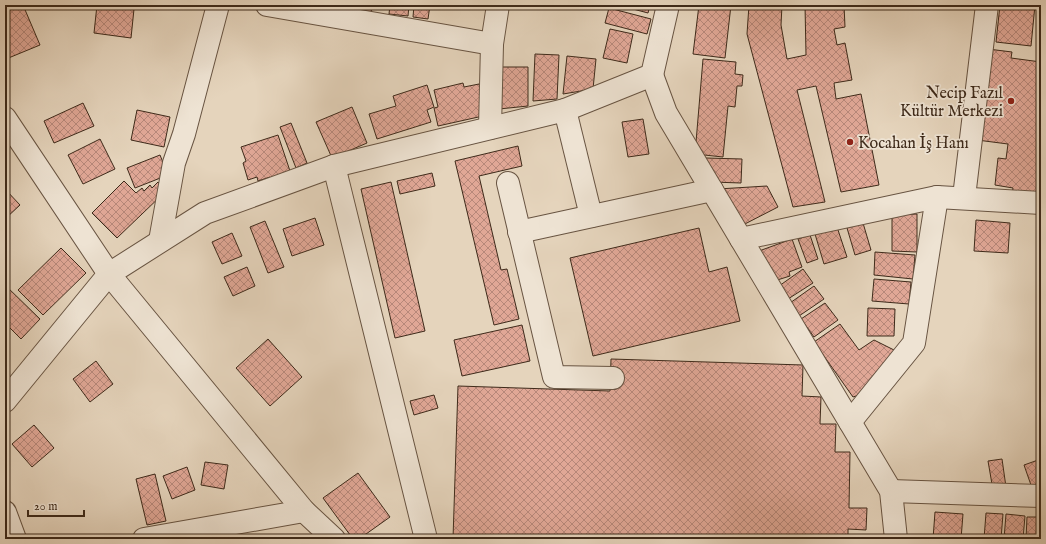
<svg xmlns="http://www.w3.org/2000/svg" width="1046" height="544" font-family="'IM FELL English',serif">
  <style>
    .building { fill: url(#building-cross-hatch); stroke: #3e2a1a }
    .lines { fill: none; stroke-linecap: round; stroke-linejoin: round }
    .minor-casing { stroke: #685442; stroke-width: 24 }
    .minor { stroke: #eee3d3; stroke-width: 22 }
    .poi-dot { fill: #8f2418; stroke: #eee3d3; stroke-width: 1.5 }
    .labels { text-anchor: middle; stroke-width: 3.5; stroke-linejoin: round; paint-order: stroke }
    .poi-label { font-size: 16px; fill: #3e2a1a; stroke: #eee3d3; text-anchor: end }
  </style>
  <defs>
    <pattern id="building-cross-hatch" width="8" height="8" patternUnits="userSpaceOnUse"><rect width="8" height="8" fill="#e0a796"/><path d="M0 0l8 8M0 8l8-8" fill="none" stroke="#b7887a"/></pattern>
  </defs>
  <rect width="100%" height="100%" fill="#e5d4bc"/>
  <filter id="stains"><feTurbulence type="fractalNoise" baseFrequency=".005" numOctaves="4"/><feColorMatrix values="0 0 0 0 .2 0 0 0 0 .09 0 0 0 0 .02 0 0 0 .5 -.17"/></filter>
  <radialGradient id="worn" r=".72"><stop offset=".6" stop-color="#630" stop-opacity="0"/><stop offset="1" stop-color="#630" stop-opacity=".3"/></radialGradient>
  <g class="building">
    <path d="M12 5H23L40 45 6 59 5 8Z"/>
    <path d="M97 5 134 9 131 38 94 33Z"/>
    <path d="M355 5H372L371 19 354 18Z"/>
    <path d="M390 5H409L408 16 389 14Z"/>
    <path d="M414 5H430L428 19 413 17Z"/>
    <path d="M618 5H650L648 13Z"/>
    <path d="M699 5H731L725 58 693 54Z"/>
    <path d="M749 5H782L781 25 787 59 806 55 805 5H844L845 27 834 29 837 45 845 43 852 80 834 83 836 99 861 94 879 185 841 192 816 86 797 90 825 202 793 207 747 34Z"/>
    <path d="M1000 5H1035L1031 46 996 42Z"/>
    <path d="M609 8 651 19 647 34 605 23Z"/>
    <path d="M610 29 633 34 627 63 603 58Z"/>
    <path d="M988 49 1012 52 1011 58 1041 62V198L1012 194 1013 188 995 185 998 158 1006 159 1008 144 977 140Z"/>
    <path d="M535 54 559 55 557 99 533 101Z"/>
    <path d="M567 56 596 59 593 89 563 94Z"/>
    <path d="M703 59 736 62 735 74 743 75 742 86H737L735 107 728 106 723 157 695 154Z"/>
    <path d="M499 67H528V106L499 109Z"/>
    <path d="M463 83 464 87 479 84 483 101V116L438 126 434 108 438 107 434 90Z"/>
    <path d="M427 85 434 107 427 110 431 122 377 139 369 114 396 106 393 96Z"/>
    <path d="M83 103 94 126 54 143 44 121Z"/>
    <path d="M352 107 367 143 332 158 316 122Z"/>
    <path d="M137 110 170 117 164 147 131 140Z"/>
    <path d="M643 119 649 154 628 157 622 122Z"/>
    <path d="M291 123 307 163 296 168 280 127Z"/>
    <path d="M278 135 291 174 271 181 270 177 258 181 257 177 248 180 243 163 246 161 241 147Z"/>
    <path d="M100 139 115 169 83 184 68 155Z"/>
    <path d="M518 146 522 166 479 176 501 270 507 269 519 319 494 325 455 161Z"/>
    <path d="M160 155 168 175 135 188 127 168Z"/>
    <path d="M706 158 742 159 741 183 712 182Z"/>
    <path d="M432 173 435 186 400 194 397 181Z"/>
    <path d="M124 181 136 193 142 188 144 191 150 185 152 188 158 182 166 191 117 238 92 213Z"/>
    <path d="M391 182 425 331 395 338 361 189Z"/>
    <path d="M767 186 778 207 739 227 718 189Z"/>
    <path d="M5 189 20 205 5 219Z"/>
    <path d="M917 214V252L892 251V215Z"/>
    <path d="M315 218 324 245 292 256 283 229Z"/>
    <path d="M976 220 1010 223 1008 253 974 251Z"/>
    <path d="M265 221 284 267 268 273 250 227Z"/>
    <path d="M863 223 871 250 855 255 847 228Z"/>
    <path d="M837 227 847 257 824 264 815 234Z"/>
    <path d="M699 228 709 272 727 267 740 321 593 356 570 258Z"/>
    <path d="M232 233 242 256 222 264 212 242Z"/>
    <path d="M810 235 818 259 807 263 798 239Z"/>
    <path d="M792 239 802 267 789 272 790 276 774 281 759 251Z"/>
    <path d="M61 248 86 273 43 315 18 290Z"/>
    <path d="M875 252 915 255 913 279 874 275Z"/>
    <path d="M247 267 255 286 233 296 224 277Z"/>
    <path d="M803 269 813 283 788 299 779 286Z"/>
    <path d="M874 279 911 282 909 304 872 301Z"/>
    <path d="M5 285 40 319 21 339 5 323Z"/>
    <path d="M814 286 824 299 799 316 790 303Z"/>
    <path d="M825 303 838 320 814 337 801 319Z"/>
    <path d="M868 308 895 309 894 336H867Z"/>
    <path d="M840 324 859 350 874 340 900 353 871 391 853 397 814 342Z"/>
    <path d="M522 325 530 361 462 376 454 340Z"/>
    <path d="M268 339 302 377 270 406 236 368Z"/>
    <path d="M611 359 803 365 802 396 821 397 820 424H836L835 452H850L849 508H867L866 530 848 529V539H453L458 386 610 391Z"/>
    <path d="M96 361 113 384 90 402 73 379Z"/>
    <path d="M434 395 438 408 414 415 410 401Z"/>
    <path d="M34 425 54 448 32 467 12 444Z"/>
    <path d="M1002 459 1006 487 993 490 988 461Z"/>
    <path d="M1041 459V485L1032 488 1024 465Z"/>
    <path d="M205 462 228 465 224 489 201 485Z"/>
    <path d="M187 467 195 490 172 499 163 476Z"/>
    <path d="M358 473 390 517 359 539H353L323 498Z"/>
    <path d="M155 474 166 521 147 525 136 479Z"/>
    <path d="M935 512 963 514 961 539H933Z"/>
    <path d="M986 513 1003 514 1001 539H984Z"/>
    <path d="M1006 514 1025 516 1023 539H1004Z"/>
    <path d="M1027 517H1041V539H1026Z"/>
    <path d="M880 536V539H855V537Z"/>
  </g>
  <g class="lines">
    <defs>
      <g id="minor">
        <path d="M267 5 492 44"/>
        <path d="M652 75 666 113 891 491 896 539"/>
        <path d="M565 110 591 216"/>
        <path d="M5 118 109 274 304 511 334 539"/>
        <path d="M490 128 492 44 498 5"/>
        <path d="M334 166 426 539"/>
        <path d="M508 183 554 377 613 378"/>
        <path d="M964 197 987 5"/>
        <path d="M519 232 712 190"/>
        <path d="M741 239 937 197 1041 203"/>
        <path d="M160 241 174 163 184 134 218 5"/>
        <path d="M5 401 109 274 205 213 334 166 565 110 652 75 668 5"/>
        <path d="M850 422 914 343 937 197"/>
        <path d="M891 491 1041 496"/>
        <path d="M5 512 15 539"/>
        <path d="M144 539 304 511"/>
      </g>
    </defs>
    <use href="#minor" class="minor-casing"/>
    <use href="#minor" class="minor"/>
  </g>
  <g class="poi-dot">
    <circle cx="1011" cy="101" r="4"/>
    <circle cx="850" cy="142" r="4"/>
  </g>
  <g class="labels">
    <g class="poi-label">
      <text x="1003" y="98">Necip Fazıl<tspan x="1003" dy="18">Kültür Merkezi</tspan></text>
      <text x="858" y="148" text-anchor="start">Kocahan İş Hanı</text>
    </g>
  </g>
  <rect width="1046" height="544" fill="none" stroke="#e5d4bc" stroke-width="20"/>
  <rect x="6" y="6" width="1034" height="532" fill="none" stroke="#3e2a1a" stroke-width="2"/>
  <rect x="10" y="10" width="1026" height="524" fill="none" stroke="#3e2a1a"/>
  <path d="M28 510v6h56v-6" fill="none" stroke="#3e2a1a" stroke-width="2"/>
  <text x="34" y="510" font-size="12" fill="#3e2a1a" stroke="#eee3d3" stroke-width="3" paint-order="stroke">20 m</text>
  <rect width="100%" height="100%" filter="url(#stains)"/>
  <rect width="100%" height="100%" fill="url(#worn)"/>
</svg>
